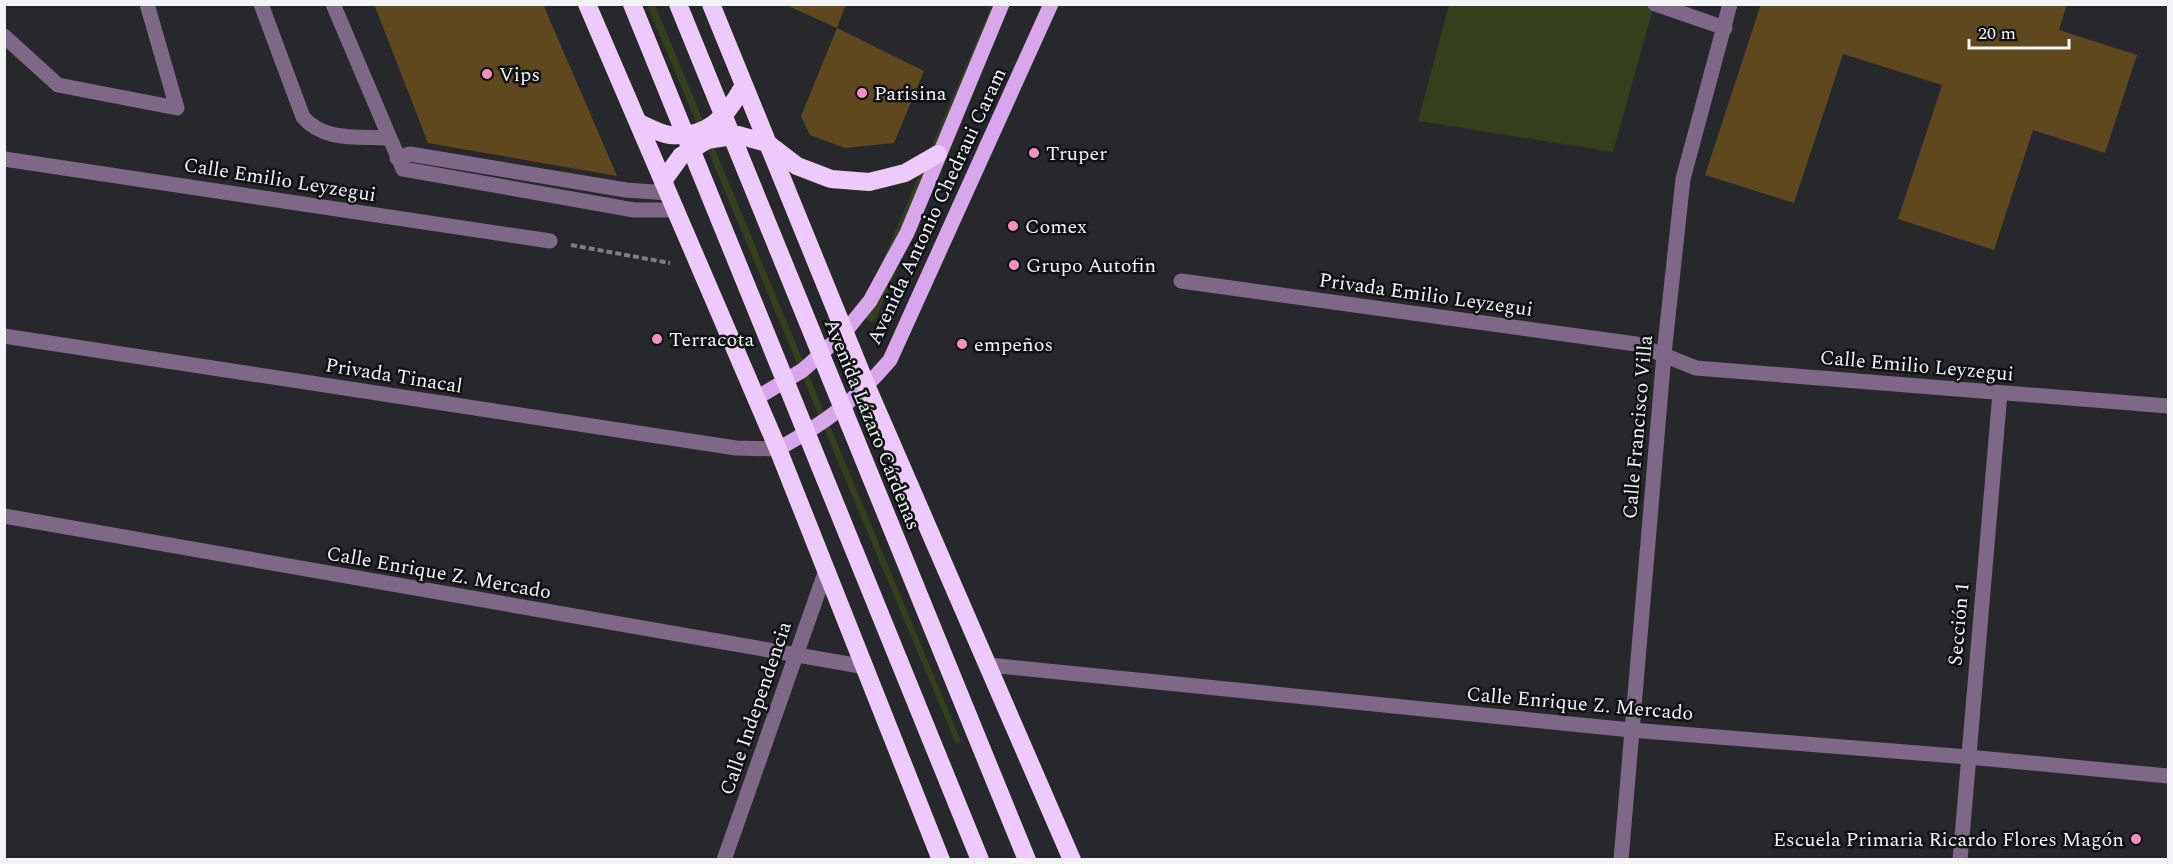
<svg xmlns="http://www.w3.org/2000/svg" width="2173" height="864" font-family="Spectral,serif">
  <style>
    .green { fill: #33401b }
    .building { fill: #60481e }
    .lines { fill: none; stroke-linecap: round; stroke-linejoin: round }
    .path { stroke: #7d7e81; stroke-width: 4; stroke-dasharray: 6 3; stroke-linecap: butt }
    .lane { stroke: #7f6788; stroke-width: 15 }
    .street { stroke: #7f6788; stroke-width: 15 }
    .primary { stroke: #d7a6eb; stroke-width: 15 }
    .highway { stroke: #edcafb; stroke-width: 18 }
    .highway-bridge { stroke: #edcafb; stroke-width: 18 }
    .poi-dot { fill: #fb8fc4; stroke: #101112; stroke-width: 2 }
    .labels { text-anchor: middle; stroke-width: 5; stroke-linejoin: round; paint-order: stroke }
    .poi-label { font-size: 20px; fill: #f3f4f6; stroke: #101112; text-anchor: start }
    .street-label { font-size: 20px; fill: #f3f4f6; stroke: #101112 }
  </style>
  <rect width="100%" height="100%" fill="#27282b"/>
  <g class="green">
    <path d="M647 5H655L961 741 956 744Z"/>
    <path d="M992 5H1010L874 323 859 316Z"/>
    <path d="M1449 5H1654L1613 152 1418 121Z"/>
  </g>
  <g class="building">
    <path d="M374 4H543L617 176 428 143Z"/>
    <path d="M784 4H846L837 28Z"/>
    <path d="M1761 4H2067L2059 30 2137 55 2105 153 2033 130 1994 250 1898 219 1942 85 1843 54 1794 203 1705 175Z"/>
    <path d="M837 28 924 71 894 143 845 148 810 135 801 116Z"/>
  </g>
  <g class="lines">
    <path class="path" d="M571 245 670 263"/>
    <g class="lane">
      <path d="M261 4 303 117C324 142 359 136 389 138"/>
      <path d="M333 4 403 169 634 210H676"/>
      <path d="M4 36 58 85 177 108 147 4"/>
      <path d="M397 158 410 154 626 190 668 193"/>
    </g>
    <g class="street">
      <path d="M1655 4 1725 28"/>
      <path d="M4 159 550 241"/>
      <path d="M1181 281 1636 344 1696 368 2168 406"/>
      <path d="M4 336 736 448 778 449"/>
      <path d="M4 516 866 667"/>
      <path d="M989 665 1631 730 1968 757 2168 776"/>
      <path d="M724 860 826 570"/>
      <path d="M1621 860 1664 354 1683 179 1730 4"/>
      <path d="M1960 860 2000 393"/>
    </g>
    <g class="primary">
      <path d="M755 399 803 370 844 333 870 301 907 233 1002 4"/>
      <path d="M778 449C825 423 855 401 890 360L1051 4"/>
    </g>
    <g class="highway">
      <path d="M587 4 778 449 941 860"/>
      <path d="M711 4 867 387 1072 860"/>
      <path d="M639 123C648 127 660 134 670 135 708 138 726 117 743 87"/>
      <path d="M663 181 681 156 707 140 738 135 767 143 797 166 831 179 869 182 905 173 938 154"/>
    </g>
    <g class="highway-bridge">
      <path d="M632 4 980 860"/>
      <path d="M678 4 1027 860"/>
    </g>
  </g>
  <g class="poi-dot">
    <circle cx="487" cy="74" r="6"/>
    <circle cx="862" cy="93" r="6"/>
    <circle cx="1034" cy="153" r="6"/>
    <circle cx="1013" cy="226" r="6"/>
    <circle cx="1014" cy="265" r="6"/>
    <circle cx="657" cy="339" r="6"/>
    <circle cx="962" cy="344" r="6"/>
    <circle cx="2136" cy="839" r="6"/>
  </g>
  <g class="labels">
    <g class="poi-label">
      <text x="499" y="81">Vips</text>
      <text x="874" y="100">Parisina</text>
      <text x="1046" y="160">Truper</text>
      <text x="1025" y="233">Comex</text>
      <text x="1026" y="272">Grupo Autofin</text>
      <text x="669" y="346">Terracota</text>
      <text x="974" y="351">empeños</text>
      <text x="2124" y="846" text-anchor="end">Escuela Primaria Ricardo Flores Magón</text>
    </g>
    <g class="street-label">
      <text transform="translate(280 179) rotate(9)" y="7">Calle Emilio Leyzegui</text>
      <text transform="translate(936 206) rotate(-65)" y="7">Avenida Antonio Chedraui Caram</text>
      <text transform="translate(1426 294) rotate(8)" y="7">Privada Emilio Leyzegui</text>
      <text transform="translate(1917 365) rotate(5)" y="7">Calle Emilio Leyzegui</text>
      <text transform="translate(394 375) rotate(9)" y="7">Privada Tinacal</text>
      <text transform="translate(873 424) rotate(68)" y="7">Avenida Lázaro Cárdenas</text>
      <text transform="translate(1637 427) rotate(-85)" y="7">Calle Francisco Villa</text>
      <text transform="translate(439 572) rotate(10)" y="7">Calle Enrique Z. Mercado</text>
      <text transform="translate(1958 624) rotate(-85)" y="7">Sección 1</text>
      <text transform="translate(1580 703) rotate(5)" y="7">Calle Enrique Z. Mercado</text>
      <text transform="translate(755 708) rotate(-71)" y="7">Calle Independencia</text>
    </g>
  </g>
  <rect width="2173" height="864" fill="none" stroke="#f3f4f6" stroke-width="12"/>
  <path d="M1969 39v9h100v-9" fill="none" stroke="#f3f4f6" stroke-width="3"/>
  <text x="1978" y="39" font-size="18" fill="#f3f4f6" stroke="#101112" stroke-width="4.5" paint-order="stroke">20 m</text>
</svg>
